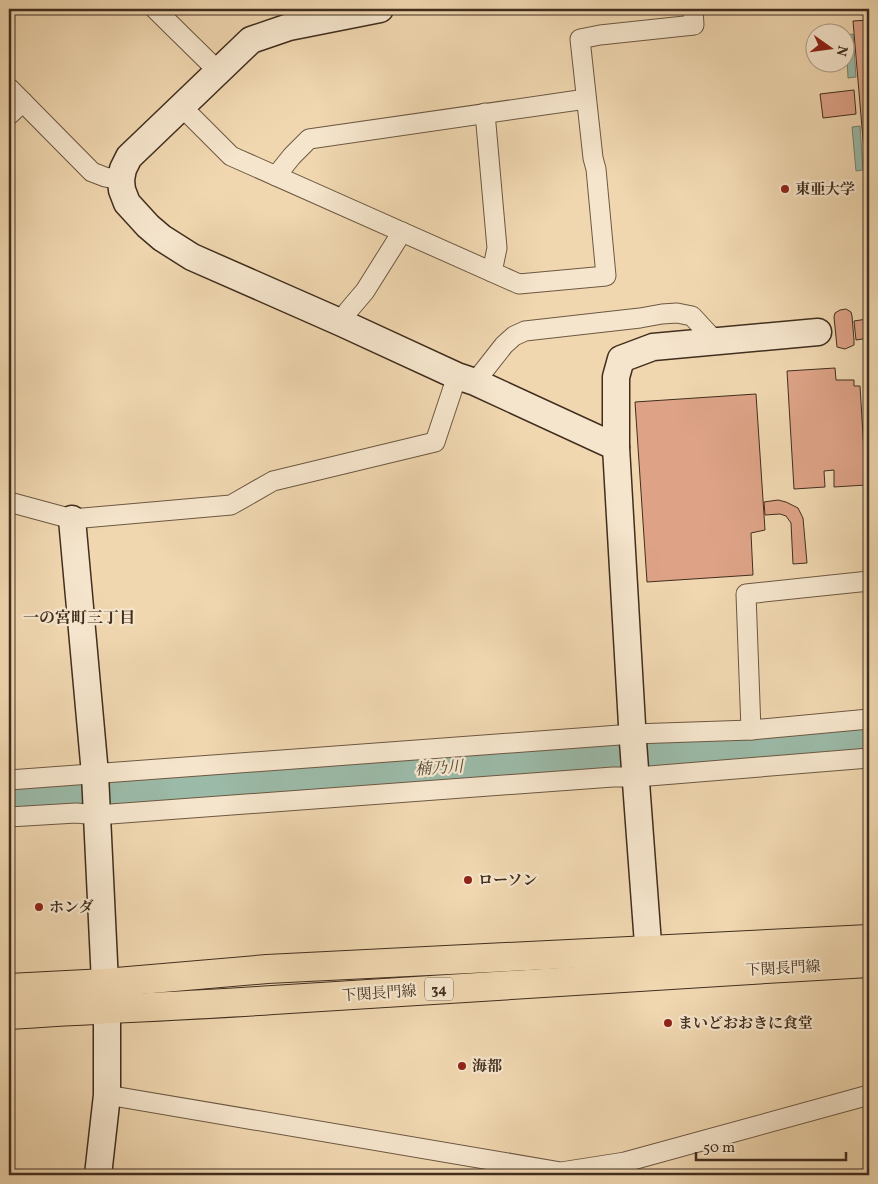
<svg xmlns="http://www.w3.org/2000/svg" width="878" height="1184" font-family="Vollkorn,'Noto Serif JP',serif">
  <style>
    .water { fill: #9bbaa8; stroke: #778271 }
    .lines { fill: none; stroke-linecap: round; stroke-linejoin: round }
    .river { stroke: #9bbaa8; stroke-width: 36 }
    .building { fill: #dea387; stroke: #412e1e }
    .street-casing { stroke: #6d5842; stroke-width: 21 }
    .secondary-casing { stroke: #412e1e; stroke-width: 29 }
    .primary-casing { stroke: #412e1e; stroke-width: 30 }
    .street { stroke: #f5e5cc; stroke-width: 19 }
    .secondary { stroke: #f5e5cc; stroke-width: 26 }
    .primary { stroke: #f0d7b0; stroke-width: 28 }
    .poi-dot { fill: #8f2418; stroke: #f5e5cc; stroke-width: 2 }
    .labels { text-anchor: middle; stroke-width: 4.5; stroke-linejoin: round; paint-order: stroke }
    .shield { fill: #f5e5cc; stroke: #776552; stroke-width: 1 }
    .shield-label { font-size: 14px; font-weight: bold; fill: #412e1e }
    .poi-label { font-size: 15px; font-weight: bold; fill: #412e1e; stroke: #f5e5cc; text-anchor: start }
    .street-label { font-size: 15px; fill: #412e1e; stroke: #f5e5cc }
    .neighbourhood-label { font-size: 16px; font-weight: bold; fill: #412e1e; stroke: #f5e5cc }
    .water-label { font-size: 16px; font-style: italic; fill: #534a3a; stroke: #f5e5cc }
  </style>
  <rect width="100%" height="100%" fill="#f0d7b0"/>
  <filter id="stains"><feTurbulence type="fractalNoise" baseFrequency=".004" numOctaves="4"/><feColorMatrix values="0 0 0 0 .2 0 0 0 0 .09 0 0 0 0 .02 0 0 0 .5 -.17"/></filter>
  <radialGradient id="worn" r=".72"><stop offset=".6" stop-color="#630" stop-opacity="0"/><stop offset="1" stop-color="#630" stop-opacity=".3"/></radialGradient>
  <g class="water">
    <path d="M853 34 856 77 848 78 846 35Z"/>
    <path d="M860 126 863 170 856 171 852 127Z"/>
  </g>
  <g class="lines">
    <path class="river" d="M9 799 573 759 869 736"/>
  </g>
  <g class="building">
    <path d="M869 20V187H867L853 21Z"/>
    <path d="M854 90 856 114 823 118 820 94Z"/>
    <path d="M869 298V338L856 340 854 321 867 319 865 299Z"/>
    <path d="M846 309 851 312 852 316 854 340V345L845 349 837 347 834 317 835 313 840 310Z"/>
    <path d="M835 368 836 380H854V386H860L866 485 834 487V470L824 471 825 487 794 489 787 371Z"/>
    <path d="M756 394 765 530 751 533 753 575 647 582 635 402Z"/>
    <path d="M778 500 786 502 798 508 803 518 807 563 793 564 791 523 786 516 780 514 765 515 764 502Z"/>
  </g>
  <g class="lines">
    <defs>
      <g id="street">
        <path d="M155 9 218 71"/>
        <path d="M9 88 92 172 105 177 121 180"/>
        <path d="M181 106 231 156 519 284 606 276 596 169 593 158 580 39 600 35 694 25 693 9"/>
        <path d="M485 113 497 248 492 272"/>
        <path d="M9 115 23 102"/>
        <path d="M276 176 292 156 309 139 586 99"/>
        <path d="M342 323 348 311 365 291 402 232"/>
        <path d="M475 382 504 345 514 336 525 331 640 318 662 314 677 313 692 316 715 341"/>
        <path d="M9 502 72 519 231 505 273 481 435 442 457 376"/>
        <path d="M751 730 746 594 869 581"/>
        <path d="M9 780 633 734 751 730 869 719"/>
        <path d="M9 817 76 813 97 815 613 777H637L869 758"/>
        <path d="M107 1095 561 1172 625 1162 869 1095"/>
      </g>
      <g id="secondary">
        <path d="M380 9 289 27 251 40 129 157 123 169 121 180 122 190 127 203 148 226 162 238 192 257 342 323 457 376 475 382 616 447 633 742 650 971"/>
        <path d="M616 447V377L621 359 653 347 818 332"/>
        <path d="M72 519 95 774 105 983 107 1009V1095L98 1175"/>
      </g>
      <g id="primary">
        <path d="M9 988 105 983 267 969 869 939"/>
        <path d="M9 1015C97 1009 185 1006 273 1000 471 988 670 974 869 963"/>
      </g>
    </defs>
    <use href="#street" class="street-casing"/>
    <use href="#secondary" class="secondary-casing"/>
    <use href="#primary" class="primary-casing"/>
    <use href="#street" class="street"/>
    <use href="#secondary" class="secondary"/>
    <use href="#primary" class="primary"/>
  </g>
  <g class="poi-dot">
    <circle cx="785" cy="189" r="5"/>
    <circle cx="468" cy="880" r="5"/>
    <circle cx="39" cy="907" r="5"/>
    <circle cx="668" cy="1023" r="5"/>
    <circle cx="462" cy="1066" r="5"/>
  </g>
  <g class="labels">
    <rect class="shield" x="425" y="977.5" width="28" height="23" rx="4"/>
    <g class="shield-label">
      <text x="439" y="994">34</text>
    </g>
    <g class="poi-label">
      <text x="795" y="194">東亜大学</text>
      <text x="478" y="885">ローソン</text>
      <text x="49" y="912">ホンダ</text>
      <text x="678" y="1028">まいどおおきに食堂</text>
      <text x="472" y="1071">海都</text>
    </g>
    <g class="street-label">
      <text transform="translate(783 968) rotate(-3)" y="5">下関長門線</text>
      <text transform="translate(379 993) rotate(-4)" y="5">下関長門線</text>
    </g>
    <g class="neighbourhood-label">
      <text x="79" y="623">一の宮町三丁目</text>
    </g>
    <g class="water-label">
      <text transform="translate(439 767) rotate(-4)" y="6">楠乃川</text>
    </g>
  </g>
  <rect width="878" height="1184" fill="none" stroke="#f0d7b0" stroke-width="30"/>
  <rect x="10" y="10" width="858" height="1164" fill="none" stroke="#412e1e" stroke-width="2.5"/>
  <rect x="15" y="15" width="848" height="1154" fill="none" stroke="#412e1e"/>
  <g transform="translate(830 48) rotate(104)"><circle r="24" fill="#f5e5cc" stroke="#ad9c86"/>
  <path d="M0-4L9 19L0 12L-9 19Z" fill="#8f2418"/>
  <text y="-8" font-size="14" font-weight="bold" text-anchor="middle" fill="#412e1e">N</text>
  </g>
  <path d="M696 1152v8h150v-8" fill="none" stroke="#412e1e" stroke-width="2.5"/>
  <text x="703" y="1152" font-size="15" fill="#412e1e" stroke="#f5e5cc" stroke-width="4" paint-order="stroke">50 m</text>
  <rect width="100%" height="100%" filter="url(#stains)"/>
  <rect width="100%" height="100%" fill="url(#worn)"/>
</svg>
